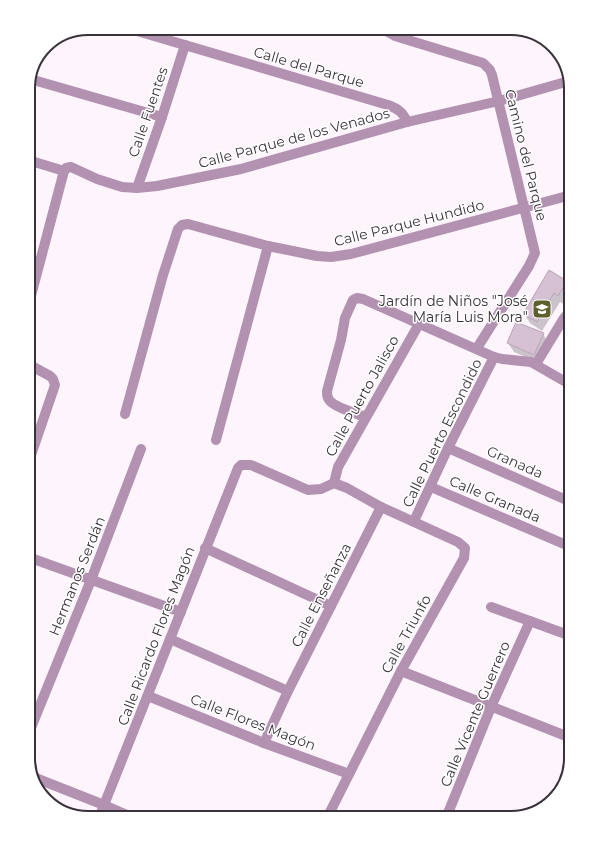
<svg xmlns="http://www.w3.org/2000/svg" width="599" height="846" font-family="Montserrat,sans-serif">
  <style>
    .shadow { fill: #0003 }
    .lines { fill: none; stroke-linecap: round; stroke-linejoin: round }
    .stream { stroke: #cdd06a; stroke-width: 4.5 }
    .building { fill: #d6c1d4; stroke: #b9a4b7 }
    .minor { stroke: #b292b0; stroke-width: 10 }
    .tertiary { stroke: #b292b0; stroke-width: 10 }
    .labels { text-anchor: middle; stroke-width: 3; stroke-linejoin: round; paint-order: stroke }
    .street-label { font-size: 14px; fill: #3a323a; stroke: #fff }
    .poi-label { font-size: 14px; fill: #3a323a; stroke: #fff; text-anchor: end }
    .rim { fill: none; stroke: #3a323a; stroke-width: 2 }
  </style>
  <rect width="100%" height="100%" fill="#fdf4fc"/>
  <g class="shadow">
    <path d="M567 282 571 289V292L564 304 560 302 542 331 530 323 524 314Z"/>
    <path d="M543 334 548 343 540 363 514 352 508 343Z"/>
  </g>
  <g class="lines">
    <path class="stream" d="M316 28 331 31 364 29"/>
  </g>
  <g class="building">
    <path d="M549 270 567 281 558 296 554 293 537 322 523 314Z"/>
    <path d="M516 322 544 333 534 355 507 343Z"/>
  </g>
  <g class="lines">
    <g class="minor">
      <path d="M127 28 388 105C398 109 403 112 407 122"/>
      <path d="M381 28 395 36 483 63 490 70 492 75 535 253 529 266 477 348"/>
      <path d="M30 79 162 117"/>
      <path d="M28 160 64 171 66 168 71 167 97 179 122 187 137 188 157 186 241 169 407 122 499 101 569 81"/>
      <path d="M137 188 162 117 185 45"/>
      <path d="M28 261 39 264"/>
      <path d="M28 307 64 171"/>
      <path d="M536 364 564 318 571 311"/>
      <path d="M125 414 163 275 178 229 182 225 188 224 268 246 317 256 331 257 351 254 571 195"/>
      <path d="M365 417C356 413 336 408 330 401 327 398 327 395 327 391L341 340 345 318 353 300 357 298 363 299 494 357 502 359 531 362 571 385"/>
      <path d="M216 440 268 246"/>
      <path d="M448 448 571 502"/>
      <path d="M28 464 55 385 53 379 50 376 28 364"/>
      <path d="M334 483 338 467 419 324"/>
      <path d="M431 487 571 547"/>
      <path d="M414 521 448 448 494 357"/>
      <path d="M205 548 331 606"/>
      <path d="M28 557 181 612"/>
      <path d="M491 607 571 636"/>
      <path d="M170 639 288 691"/>
      <path d="M401 671 571 738"/>
      <path d="M148 696 264 743 349 774"/>
      <path d="M28 735 91 580 141 449"/>
      <path d="M264 743 288 691 381 507"/>
      <path d="M33 777 104 805 238 468 241 465H251L308 490 321 489 334 483"/>
      <path d="M327 818 401 671 464 558 465 548 458 542 381 507 347 488 334 483"/>
      <path d="M446 818 491 707 530 621"/>
    </g>
    <path class="tertiary" d="M99 818 104 805 134 818"/>
  </g>
  <defs>
    <symbol id="school-square" viewBox="-11 -11 22 22"><rect x="-9" y="-9" width="18" height="18" rx="4" fill="#5d5f2c" stroke="#fff"/><path d="M0-5L7-2L0 1L-7-2ZM-4 1L0 2.5L4 1V4Q0 6-4 4Z" fill="#fff"/></symbol>
  </defs>
  <g fill-rule="evenodd">
    <use href="#school-square" x="531" y="298" width="22" height="22"/>
  </g>
  <g class="labels">
    <g class="street-label">
      <text transform="translate(309 67) rotate(16)" y="5">Calle del Parque</text>
      <text transform="translate(148 112) rotate(-71)" y="5">Calle Fuentes</text>
      <text transform="translate(294 138) rotate(-15)" y="5">Calle Parque de los Venados</text>
      <text transform="translate(526 155) rotate(76)" y="5">Camino del Parque</text>
      <text transform="translate(409 223) rotate(-14)" y="5">Calle Parque Hundido</text>
      <text transform="translate(362 396) rotate(-61)" y="5">Calle Puerto Jalisco</text>
      <text transform="translate(442 433) rotate(-64)" y="5">Calle Puerto Escondido</text>
      <text transform="translate(515 462) rotate(24)" y="5">Granada</text>
      <text transform="translate(495 499) rotate(23)" y="5">Calle Granada</text>
      <text transform="translate(77 576) rotate(-68)" y="5">Hermanos Serdán</text>
      <text transform="translate(321 595) rotate(-63)" y="5">Calle Enseñanza</text>
      <text transform="translate(406 634) rotate(-61)" y="5">Calle Triunfo</text>
      <text transform="translate(156 636) rotate(-69)" y="5">Calle Ricardo Flores Magón</text>
      <text transform="translate(475 714) rotate(-67)" y="5">Calle Vicente Guerrero</text>
      <text transform="translate(253 722) rotate(21)" y="5">Calle Flores Magón</text>
    </g>
    <g class="poi-label">
      <text x="528" y="306">Jardín de Niños "José<tspan x="528" dy="16">María Luis Mora"</tspan></text>
    </g>
  </g>
  <path d="M0 0H599V846H0ZM88 35H511A53 53 0 0 1 564 88V758A53 53 0 0 1 511 811H88A53 53 0 0 1 35 758V88A53 53 0 0 1 88 35Z" fill="#fff" fill-rule="evenodd"/>
  <path class="rim" d="M88 35H511A53 53 0 0 1 564 88V758A53 53 0 0 1 511 811H88A53 53 0 0 1 35 758V88A53 53 0 0 1 88 35Z"/>
</svg>
